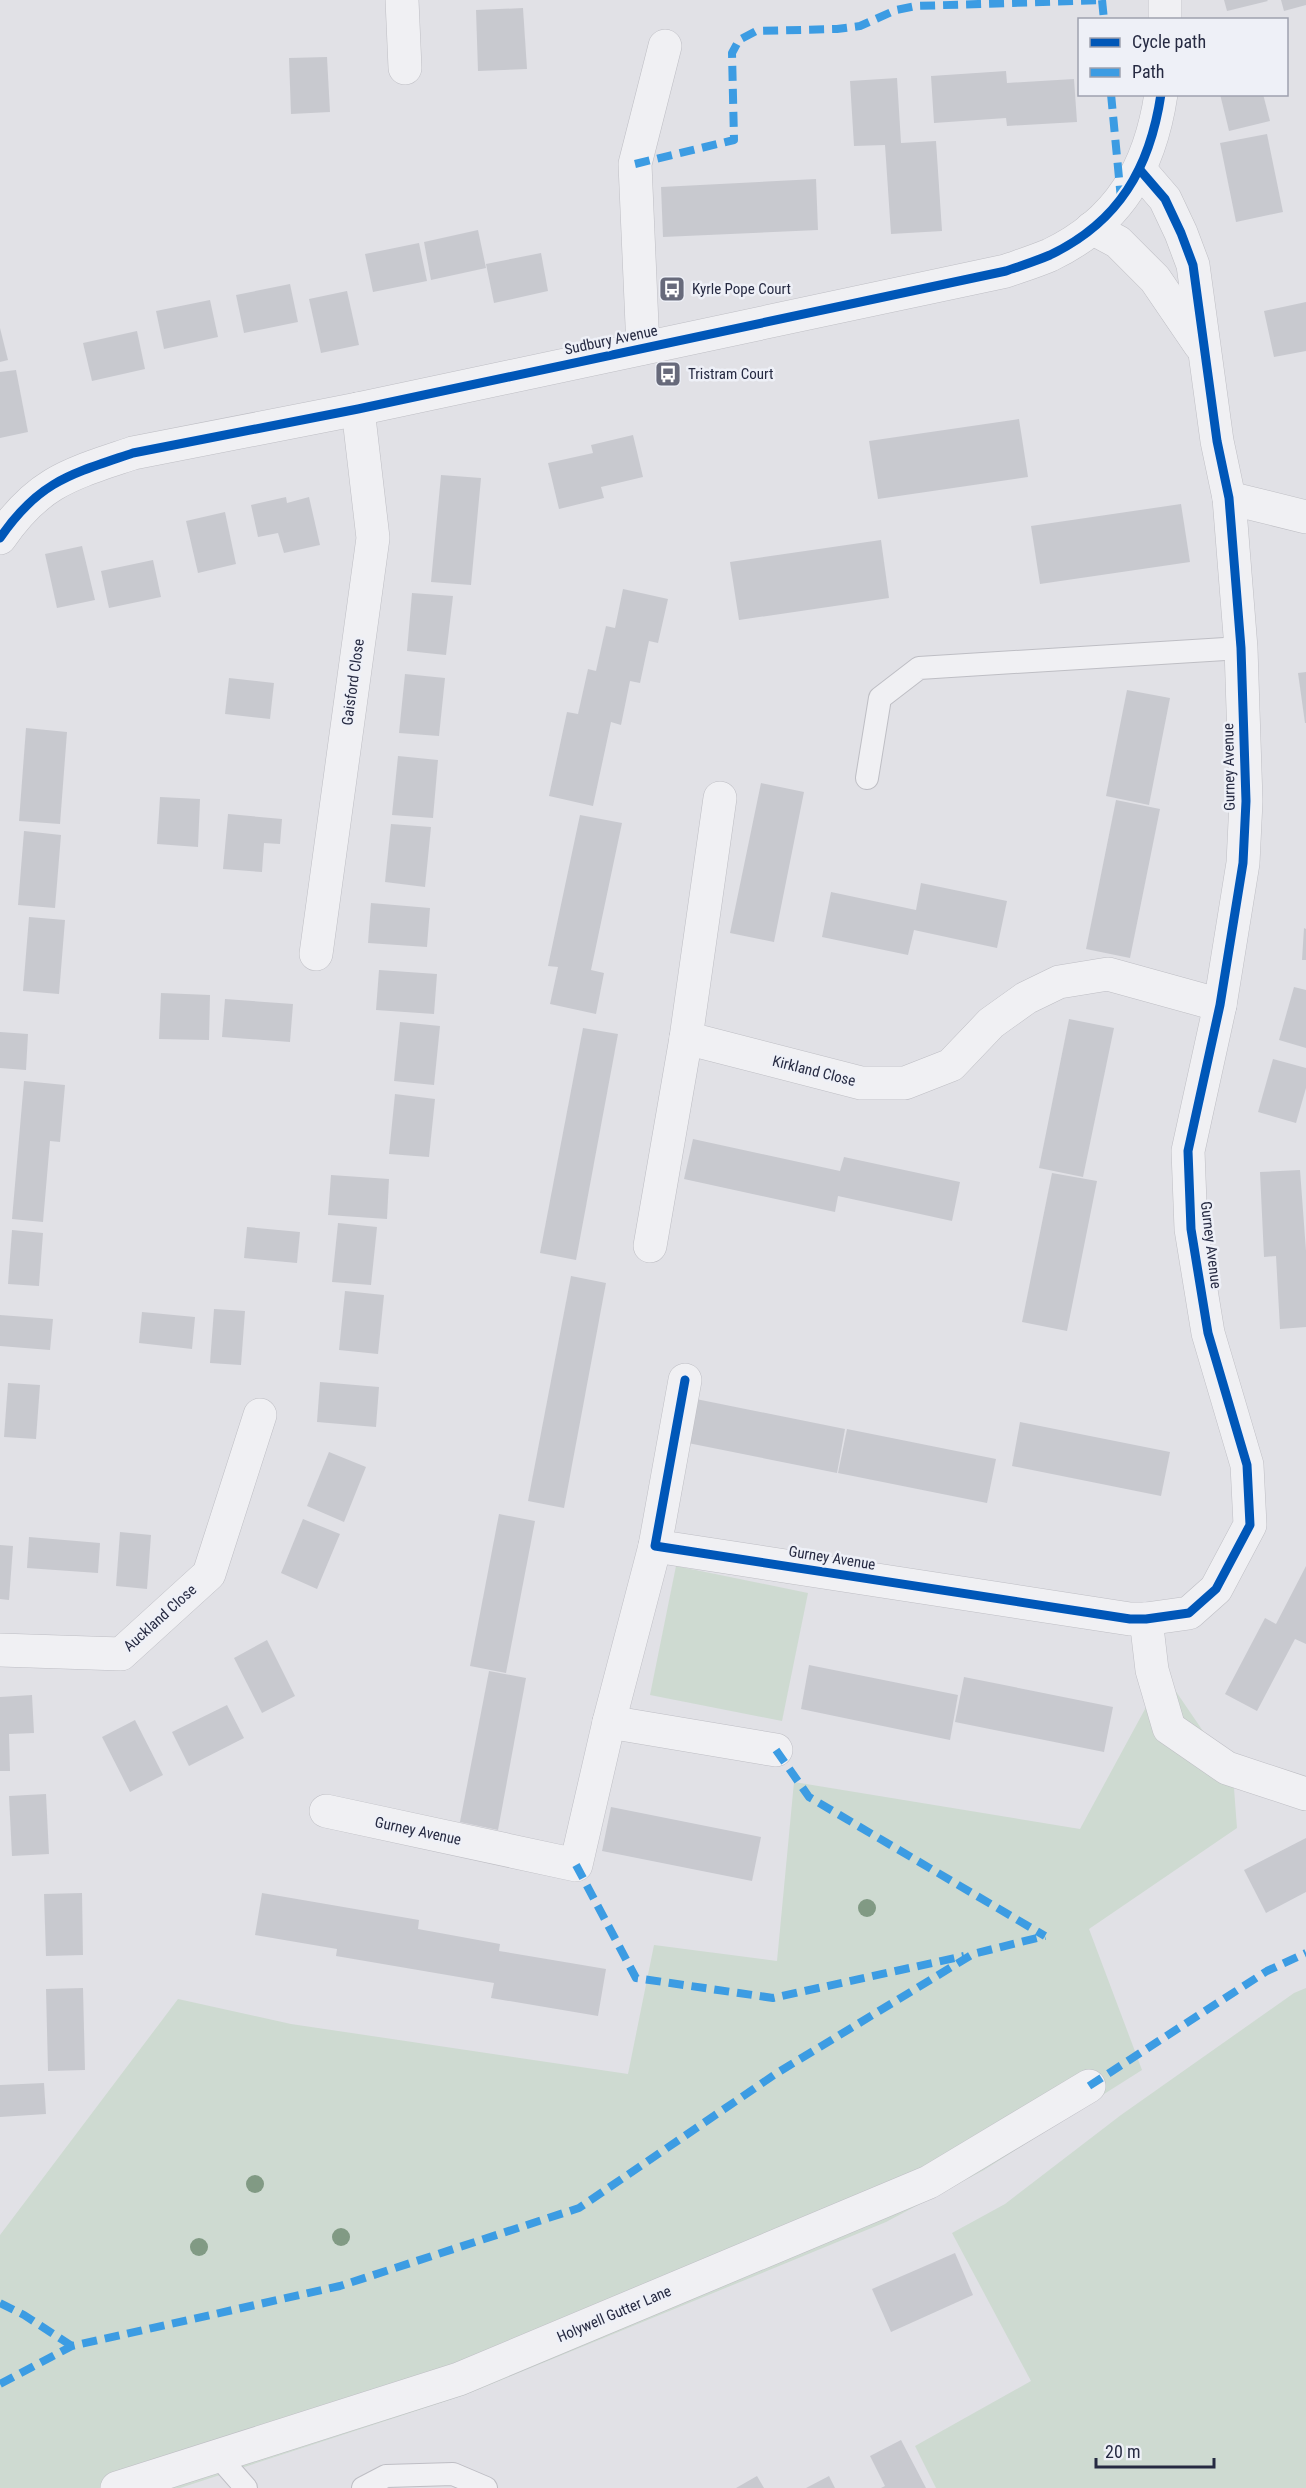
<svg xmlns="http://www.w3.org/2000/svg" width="1306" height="2488" font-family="'Roboto Condensed',sans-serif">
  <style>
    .green { fill: #cedad1 }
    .building { fill: #c8c9cf }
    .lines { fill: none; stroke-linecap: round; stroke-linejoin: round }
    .service-casing { stroke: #bebec4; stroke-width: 24 }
    .minor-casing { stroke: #bebec4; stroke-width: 34 }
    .tertiary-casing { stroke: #bebec4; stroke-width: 34 }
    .service { stroke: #f0f0f3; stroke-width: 22 }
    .minor { stroke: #f0f0f3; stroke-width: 33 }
    .tertiary { stroke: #f0f0f3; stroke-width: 33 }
    .quiet { stroke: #3c9ce3; stroke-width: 8; stroke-dasharray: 15 8; stroke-linecap: butt }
    .cycleway-casing { stroke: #eef0f7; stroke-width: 13 }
    .cycleway { stroke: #0057b8; stroke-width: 9 }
    .tree { fill: #819a84 }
    .labels { text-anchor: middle; stroke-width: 5; stroke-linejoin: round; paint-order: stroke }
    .poi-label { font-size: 15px; fill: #262a42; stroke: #eef0f7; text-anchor: start }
    .street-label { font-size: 15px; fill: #262a42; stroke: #eef0f7 }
  </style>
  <rect width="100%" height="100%" fill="#e1e1e6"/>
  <g class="green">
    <path d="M676 1566 808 1593 782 1721 650 1695Z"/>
    <path d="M1164 1674 1233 1775 1237 1828 1089 1929 1142 2070 984 2170 886 2222 465 2395 180 2488H0V2235L178 1999 291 2024 628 2074 654 1945 777 1961 794 1782 1080 1829Z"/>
    <path d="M1306 1988V2488H936L915 2446 1031 2381 952 2233 1005 2204 1121 2115 1294 1993Z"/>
  </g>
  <g class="building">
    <path d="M1224 0H1267L1268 1 1227 11Z"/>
    <path d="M1281 0H1306V5L1284 11Z"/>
    <path d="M523 8 527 69 478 71 476 10Z"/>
    <path d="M327 57 330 112 291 114 289 58Z"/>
    <path d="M1006 71 1007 83 1074 79 1077 122 1007 126 1006 118 934 123 931 76Z"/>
    <path d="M897 78 901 143 936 141 942 231 891 234 885 145 854 146 850 81Z"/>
    <path d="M1220 94H1263L1270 121 1229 131Z"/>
    <path d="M1267 134 1283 212 1236 222 1220 143Z"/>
    <path d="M816 179 818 230 663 237 661 187Z"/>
    <path d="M478 230 486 268 431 280 424 242Z"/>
    <path d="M419 243 427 281 373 292 365 254Z"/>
    <path d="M541 253 548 291 494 303 486 264Z"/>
    <path d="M290 284 298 322 244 333 236 295Z"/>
    <path d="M347 291 359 345 321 353 309 299Z"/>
    <path d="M210 300 218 337 164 349 156 311Z"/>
    <path d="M1306 302V351L1274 357 1264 311Z"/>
    <path d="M0 328 8 360 0 362Z"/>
    <path d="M137 331 145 369 92 381 83 343Z"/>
    <path d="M16 370 28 432 0 438V372Z"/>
    <path d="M1019 419 1028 477 878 499 869 441Z"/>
    <path d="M633 435 643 477 601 487 604 498 559 509 548 463 593 453 591 445Z"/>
    <path d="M441 475 481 478 471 585 431 582Z"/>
    <path d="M286 497 287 503 309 497 320 545 284 553 278 533 258 537 251 505Z"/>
    <path d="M1181 504 1190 562 1040 584 1031 526Z"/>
    <path d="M225 512 236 564 198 573 186 521Z"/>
    <path d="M881 540 889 598 739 620 730 562Z"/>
    <path d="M82 546 95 600 57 608 45 554Z"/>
    <path d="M153 560 161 597 109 608 101 571Z"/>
    <path d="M623 589 668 599 658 643 649 641 640 683 630 681 621 725 611 722 593 806 549 796 567 712 578 714 588 669 596 671 606 626 615 628Z"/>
    <path d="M412 593 453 596 446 655 407 651Z"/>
    <path d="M1306 672V723H1305L1298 673Z"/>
    <path d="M405 674 445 678 439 736 399 733Z"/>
    <path d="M229 678 274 683 270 719 225 714Z"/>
    <path d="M1127 690 1170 698 1149 805 1106 796Z"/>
    <path d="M26 728 67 732 60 824 19 821Z"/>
    <path d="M398 756 438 760 433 818 392 815Z"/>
    <path d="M761 783 804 792 774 942 730 933Z"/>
    <path d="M160 797 200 799 198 847 157 844Z"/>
    <path d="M1116 800 1160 809 1130 958 1086 949Z"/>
    <path d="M228 814 282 819 280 844 264 843 262 872 223 869Z"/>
    <path d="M580 815 622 823 591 970 604 973 596 1014 550 1004 558 967 548 966Z"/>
    <path d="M391 824 431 827 425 887 385 882Z"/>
    <path d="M24 831 61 835 55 908 18 905Z"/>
    <path d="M921 883 1007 901 997 948 914 930 908 955 822 937 831 892 916 910Z"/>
    <path d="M371 903 430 908 427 947 368 943Z"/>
    <path d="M29 917 65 920 59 994 23 991Z"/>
    <path d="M1304 928 1306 929V960H1302Z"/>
    <path d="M379 970 437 974 434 1014 376 1010Z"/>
    <path d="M1294 987 1306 990V1048L1279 1040Z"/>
    <path d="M161 993 210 995 209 1040 159 1039Z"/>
    <path d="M225 999 293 1004 290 1042 222 1037Z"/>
    <path d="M1069 1019 1114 1028 1083 1177 1039 1168Z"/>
    <path d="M400 1022 440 1026 434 1085 394 1081Z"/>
    <path d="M583 1028 618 1034 576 1260 540 1253Z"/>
    <path d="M0 1032 28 1034 26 1070 0 1068Z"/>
    <path d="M1273 1059 1306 1068V1088L1296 1123 1258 1112Z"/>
    <path d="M24 1081 65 1085 60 1142 50 1141 43 1222 12 1219Z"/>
    <path d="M395 1094 435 1099 429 1157 389 1154Z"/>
    <path d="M693 1139 840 1171 844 1157 960 1182 952 1221 838 1196 835 1212 684 1179Z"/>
    <path d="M1300 1170 1306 1251V1327L1280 1329 1276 1256 1264 1257 1260 1172Z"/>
    <path d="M1052 1173 1097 1181 1067 1331 1022 1322Z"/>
    <path d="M331 1175 389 1179 387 1219 328 1215Z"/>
    <path d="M338 1223 377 1227 371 1285 332 1282Z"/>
    <path d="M247 1227 300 1232 297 1263 244 1258Z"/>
    <path d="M12 1230 43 1233 39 1286 8 1284Z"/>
    <path d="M571 1276 606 1283 564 1508 528 1501Z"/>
    <path d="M345 1291 384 1295 378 1354 339 1350Z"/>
    <path d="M214 1309 245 1311 241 1365 210 1363Z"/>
    <path d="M142 1312 195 1317 192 1349 139 1343Z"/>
    <path d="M0 1315 53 1319 50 1350 0 1346Z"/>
    <path d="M320 1382 379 1387 376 1427 317 1422Z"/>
    <path d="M8 1383 40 1385 36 1439 4 1437Z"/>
    <path d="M696 1399 845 1429 837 1473 688 1443Z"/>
    <path d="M1020 1422 1170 1452 1161 1496 1012 1466Z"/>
    <path d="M847 1429 996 1459 987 1503 838 1473Z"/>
    <path d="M329 1452 366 1467 344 1522 307 1506Z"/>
    <path d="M499 1514 535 1521 506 1673 470 1666Z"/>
    <path d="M303 1519 340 1534 317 1589 281 1573Z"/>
    <path d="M120 1532 151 1535 147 1589 116 1586Z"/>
    <path d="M29 1537 100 1543 98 1573 27 1568Z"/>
    <path d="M0 1545 13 1546 9 1600 0 1599Z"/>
    <path d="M1306 1566V1644L1295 1639 1257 1711 1225 1694 1265 1618 1276 1624Z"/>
    <path d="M267 1640 295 1696 262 1713 234 1658Z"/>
    <path d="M809 1665 958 1695 950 1740 801 1709Z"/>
    <path d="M489 1671 526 1678 498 1830 460 1822Z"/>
    <path d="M964 1677 1113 1707 1104 1752 955 1722Z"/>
    <path d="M32 1695 34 1733 9 1734 10 1771H0V1697Z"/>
    <path d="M227 1705 244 1738 189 1766 172 1732Z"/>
    <path d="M135 1720 163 1775 130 1792 102 1737Z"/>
    <path d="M46 1794 49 1854 12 1856 9 1796Z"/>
    <path d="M611 1807 761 1837 752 1881 602 1851Z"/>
    <path d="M1306 1838V1892L1266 1913 1244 1870Z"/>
    <path d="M82 1893 83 1955 46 1956 44 1894Z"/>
    <path d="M262 1893 419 1920 418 1929 500 1944 499 1951 606 1969 598 2016 491 1998 494 1983 336 1956 337 1949 255 1935Z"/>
    <path d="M83 1988 85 2070 48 2071 46 1989Z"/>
    <path d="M44 2083 46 2114 0 2117V2085Z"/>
    <path d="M955 2253 973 2295 891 2332 872 2289Z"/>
    <path d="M901 2440 926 2488H881L885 2486 870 2456Z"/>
    <path d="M757 2476 764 2488H736Z"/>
    <path d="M829 2476 835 2488H806Z"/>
  </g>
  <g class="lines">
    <defs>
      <g id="service">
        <path d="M867 778 880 698 919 668 1241 648"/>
        <path d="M217 2455 246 2488"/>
        <path d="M363 2488 386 2476 453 2474 486 2488"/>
      </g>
      <g id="minor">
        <path d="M402 0 405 68"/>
        <path d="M1092 228 1118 242 1155 279 1200 345"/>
        <path d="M643 348 635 164 665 46"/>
        <path d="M1229 498 1306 517"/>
        <path d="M720 798 686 1038 861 1083H905L951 1065 991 1023 1026 998 1059 982 1108 974 1220 1005"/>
        <path d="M316 954 373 538 358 409"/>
        <path d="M650 1246 686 1038"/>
        <path d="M685 1380 655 1546 1130 1619H1146L1189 1613 1216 1589 1250 1525 1247 1465 1208 1333 1191 1229 1188 1151 1220 1005 1243 863 1246 801 1241 648 1229 498 1217 441 1193 265 1181 233 1165 199 1140 170"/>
        <path d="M1146 1619 1152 1670 1169 1728 1227 1768 1306 1794"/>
        <path d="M0 1650 121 1654 209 1574 260 1415"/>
        <path d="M609 1722 776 1750"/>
        <path d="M326 1811 576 1865 609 1722 655 1546"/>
        <path d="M117 2488 459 2379 929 2182 1089 2086"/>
      </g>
      <g id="tertiary">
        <path d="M1165 20V0"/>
        <path d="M0 538C39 481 71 474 133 453L358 409 1006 271C1020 266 1036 261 1050 255 1119 222 1150 168 1161 94"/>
      </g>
    </defs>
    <use href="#service" class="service-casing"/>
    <use href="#minor" class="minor-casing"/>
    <use href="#tertiary" class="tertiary-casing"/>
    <use href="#service" class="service"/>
    <use href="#minor" class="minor"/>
    <use href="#tertiary" class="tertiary"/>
    <g class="quiet">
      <path d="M1102 0 1104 20"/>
      <path d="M1111 94 1121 199"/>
      <path d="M635 164 734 140 732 53 739 40 756 31 837 29 860 26 896 10 916 6 1102 0"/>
      <path d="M776 1750 809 1797 1045 1936"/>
      <path d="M576 1865 636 1978 773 1998 964 1956"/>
      <path d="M1089 2086 1267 1971 1306 1953"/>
      <path d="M0 2303 24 2315 72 2346"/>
      <path d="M0 2384 72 2346 340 2286 579 2208 777 2073 973 1954 1045 1936"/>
    </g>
    <defs>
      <g id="cycleway">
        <path d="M0 538C39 481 71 474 133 453L358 409 1006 271C1020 266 1036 261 1050 255 1119 222 1150 168 1161 94"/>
        <path d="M685 1380 655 1546 1130 1619H1146L1189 1613 1216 1589 1250 1525 1247 1465 1208 1333 1191 1229 1188 1151 1220 1005 1243 863 1246 801 1241 648 1229 498 1217 441 1193 265 1181 233 1165 199 1140 170"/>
      </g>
    </defs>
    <use href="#cycleway" class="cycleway-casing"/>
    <use href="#cycleway" class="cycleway"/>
  </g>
  <g class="tree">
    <circle cx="867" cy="1908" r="9"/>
    <circle cx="255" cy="2184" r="9"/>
    <circle cx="341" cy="2237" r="9"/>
    <circle cx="199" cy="2247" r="9"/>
  </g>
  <defs>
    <symbol id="bus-square" viewBox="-11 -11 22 22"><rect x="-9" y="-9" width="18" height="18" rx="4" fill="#676a7b" stroke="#eef0f7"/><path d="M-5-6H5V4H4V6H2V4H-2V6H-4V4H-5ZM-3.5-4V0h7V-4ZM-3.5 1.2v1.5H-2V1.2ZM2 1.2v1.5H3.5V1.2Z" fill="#fff"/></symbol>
  </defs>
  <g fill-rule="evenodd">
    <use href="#bus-square" x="657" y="274" width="30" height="30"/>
    <use href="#bus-square" x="653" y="359" width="30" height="30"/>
  </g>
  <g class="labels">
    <g class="poi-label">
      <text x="692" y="294">Kyrle Pope Court</text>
      <text x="688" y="379">Tristram Court</text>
    </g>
    <g class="street-label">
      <text transform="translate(611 340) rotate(-12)" y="5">Sudbury Avenue</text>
      <text transform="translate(353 682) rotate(-82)" y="5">Gaisford Close</text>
      <text transform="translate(1229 767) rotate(-91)" y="5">Gurney Avenue</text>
      <text transform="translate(814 1071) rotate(14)" y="5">Kirkland Close</text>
      <text transform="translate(1211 1245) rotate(83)" y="5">Gurney Avenue</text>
      <text transform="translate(832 1558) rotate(9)" y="5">Gurney Avenue</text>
      <text transform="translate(160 1618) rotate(-42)" y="5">Auckland Close</text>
      <text transform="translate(418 1831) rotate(12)" y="5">Gurney Avenue</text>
      <text transform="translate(614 2314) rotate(-23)" y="5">Holywell Gutter Lane</text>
    </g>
  </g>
  <rect x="1078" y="18" width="210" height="78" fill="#eef0f7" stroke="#9ea1af" stroke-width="1.5"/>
  <rect x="1090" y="38" width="30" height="9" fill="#0057b8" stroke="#9ea1af" stroke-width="1.5"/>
  <text x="1132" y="48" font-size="18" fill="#262a42">Cycle path</text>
  <rect x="1090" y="68" width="30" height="9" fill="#3c9ce3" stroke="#9ea1af" stroke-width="1.5"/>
  <text x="1132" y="78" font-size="18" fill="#262a42">Path</text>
  <path d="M1096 2458v9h118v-9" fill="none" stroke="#262a42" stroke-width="3"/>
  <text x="1105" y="2458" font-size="18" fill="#262a42" stroke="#eef0f7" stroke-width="4.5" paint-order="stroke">20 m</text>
</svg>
